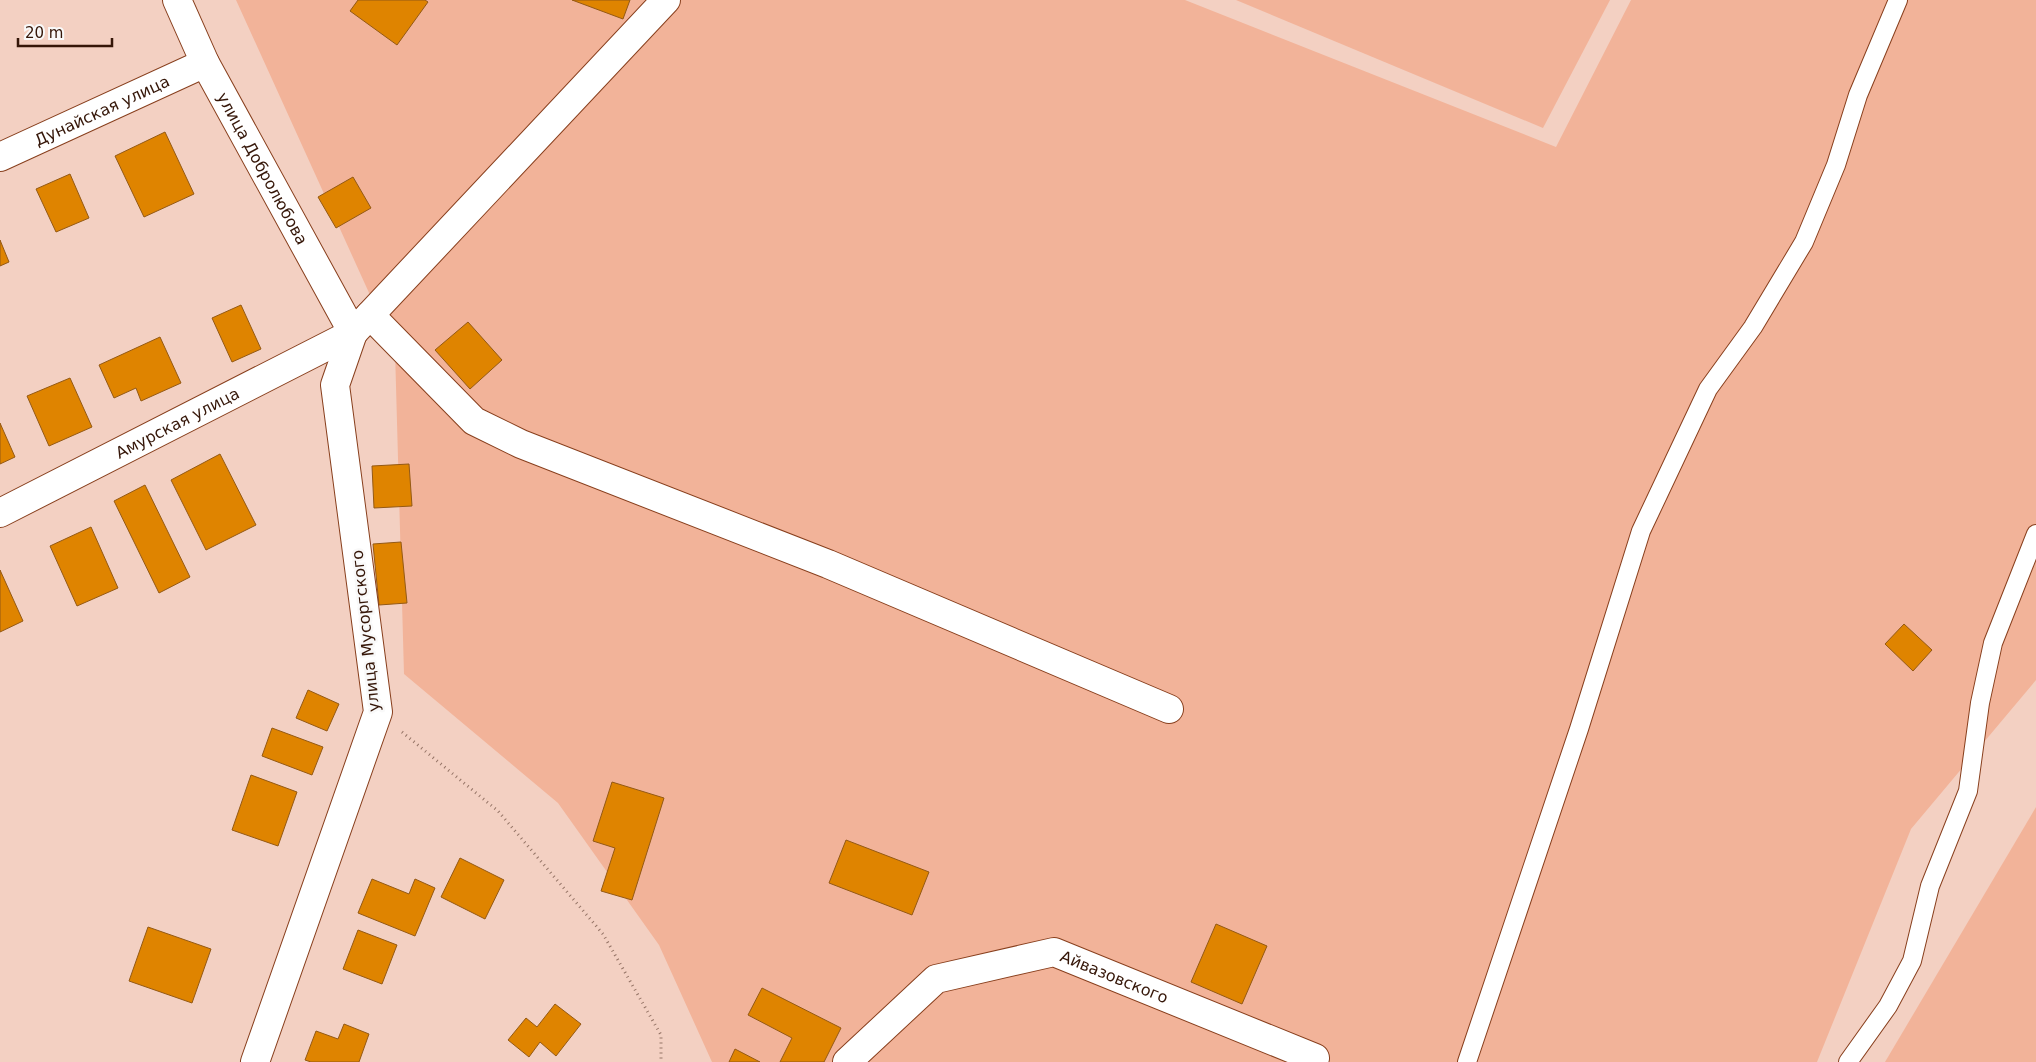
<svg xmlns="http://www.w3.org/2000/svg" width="2036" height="1062" font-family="'DejaVu Sans',sans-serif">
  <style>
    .green { fill: #f2b399 }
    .building { fill: #df8400; stroke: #945914 }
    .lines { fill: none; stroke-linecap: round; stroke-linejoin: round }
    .service-casing { stroke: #883f1d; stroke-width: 20 }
    .minor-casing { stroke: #883f1d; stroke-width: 30 }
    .path { stroke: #957466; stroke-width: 3; stroke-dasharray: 1 4; stroke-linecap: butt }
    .service { stroke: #fff; stroke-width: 18 }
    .minor { stroke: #fff; stroke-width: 28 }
    .labels { text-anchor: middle; stroke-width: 5; stroke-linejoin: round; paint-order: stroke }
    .street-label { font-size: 16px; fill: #351608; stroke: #f9f9f9 }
  </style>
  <rect width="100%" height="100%" fill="#f3d0c2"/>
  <g class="green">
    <path d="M236 0H1185L1556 147 1631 0H2036V680L1911 829 1817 1062H712L659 945 558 803 404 674 395 350Z"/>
    <path d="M1236 0H1610L1543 128Z"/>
    <path d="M2036 807V1062H1885Z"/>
  </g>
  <g class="building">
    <path d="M358 0H425L428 2 397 45 350 11Z"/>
    <path d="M572 0H630L623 19Z"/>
    <path d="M165 132 194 194 144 217 115 156Z"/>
    <path d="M70 174 89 218 56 232 36 189Z"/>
    <path d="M353 177 371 208 336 228 318 197Z"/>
    <path d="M0 240 9 262 0 266Z"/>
    <path d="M241 305 261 349 232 362 212 318Z"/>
    <path d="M468 322 502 360 470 389 435 350Z"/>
    <path d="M160 337 181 383 141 401 136 388 114 398 99 365Z"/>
    <path d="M70 378 92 427 49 446 27 396Z"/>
    <path d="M0 423 15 457 0 464Z"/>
    <path d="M220 454 256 525 206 550 171 480Z"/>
    <path d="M409 464 412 506 374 508 372 466Z"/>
    <path d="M145 485 190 577 159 593 114 501Z"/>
    <path d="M91 527 118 588 77 606 50 546Z"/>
    <path d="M401 542 407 603 379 605 373 544Z"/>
    <path d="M0 570 23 621 0 632Z"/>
    <path d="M1904 624 1932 650 1913 671 1885 644Z"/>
    <path d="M308 690 339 704 327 731 296 718Z"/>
    <path d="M272 728 323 747 312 775 262 756Z"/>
    <path d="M251 775 297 792 278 846 232 830Z"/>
    <path d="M612 782 664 798 632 900 601 891 615 848 593 841Z"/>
    <path d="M846 840 929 872 912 915 829 883Z"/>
    <path d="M460 858 504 880 485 919 441 897Z"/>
    <path d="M372 879 409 894 415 879 435 888 415 936 358 913Z"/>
    <path d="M1216 924 1267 946 1242 1004 1191 982Z"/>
    <path d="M148 927 211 949 192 1003 129 981Z"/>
    <path d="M358 930 397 945 382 984 343 969Z"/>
    <path d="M762 988 841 1028 824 1062H780L792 1038 748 1015Z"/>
    <path d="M555 1004 581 1024 556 1056 540 1042 529 1057 508 1040 526 1018 537 1027Z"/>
    <path d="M344 1024 369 1034 359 1062H311L305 1060 316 1031 338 1039Z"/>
    <path d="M735 1049 760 1062H729Z"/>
  </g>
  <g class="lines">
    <defs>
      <g id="service">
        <path d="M1467 1062 1579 729 1641 531 1708 389 1753 327 1804 242 1836 165 1858 95 1898 0"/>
        <path d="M1848 1062 1888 1006 1912 961 1930 886 1968 791 1980 703 1993 643 2036 534"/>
      </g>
      <g id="minor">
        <path id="s1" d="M177 0 205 63 353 333"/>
        <path id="s2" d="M0 157 205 63"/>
        <path d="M370 315 474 421 521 444 828 564 1169 709"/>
        <path id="s3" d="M0 513 353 333 666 0"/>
        <path d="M255 1062 378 712 335 385 353 333"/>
        <path id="s4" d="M847 1062 936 979 1054 952 1315 1058"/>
      </g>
    </defs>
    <use href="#service" class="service-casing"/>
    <use href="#minor" class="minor-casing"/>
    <path class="path" d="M402 732 498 811 603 934 661 1035V1062"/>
    <use href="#service" class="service"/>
    <use href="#minor" class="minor"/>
  </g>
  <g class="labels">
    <g class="street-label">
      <text dy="6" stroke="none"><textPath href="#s2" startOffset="112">Дунайская улица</textPath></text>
      <text dy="6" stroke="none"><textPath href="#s1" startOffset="189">улица Добролюбова</textPath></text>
      <text dy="6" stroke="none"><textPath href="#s3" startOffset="199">Амурская улица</textPath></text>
      <text transform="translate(365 631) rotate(-96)" y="6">улица Мусоргского</text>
      <text dy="6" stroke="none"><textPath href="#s4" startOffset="308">Айвазовского</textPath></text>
    </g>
  </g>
  <path d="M18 38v8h94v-8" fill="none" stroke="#351608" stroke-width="2.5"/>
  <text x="25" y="38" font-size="15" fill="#351608" stroke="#f9f9f9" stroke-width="4" paint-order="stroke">20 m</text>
</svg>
